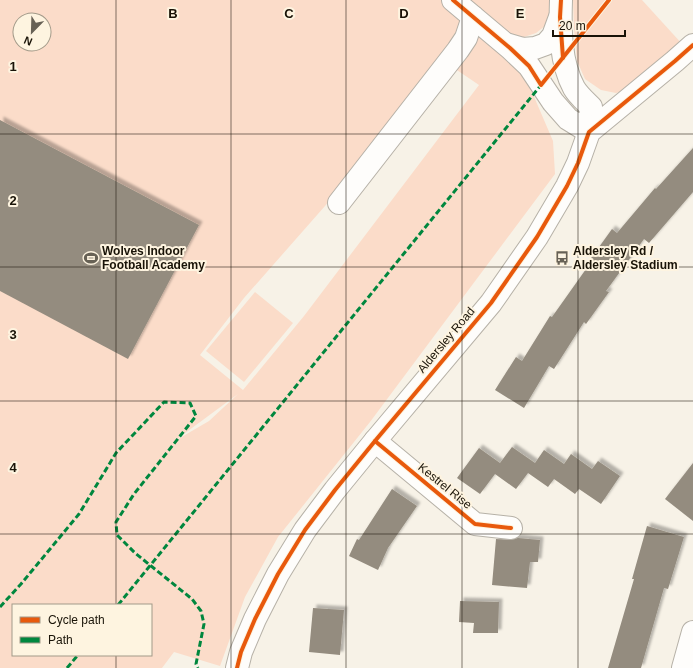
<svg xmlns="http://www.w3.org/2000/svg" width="693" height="668" font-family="Arial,sans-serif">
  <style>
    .green { fill: #fbdcc9; fill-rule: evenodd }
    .building { fill: #948c7f; filter: url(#shadow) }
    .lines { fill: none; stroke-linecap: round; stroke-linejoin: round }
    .minor-casing { stroke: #b6b1a7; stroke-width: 24 }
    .minor { stroke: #fefdfb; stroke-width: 22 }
    .quiet { stroke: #00873e; stroke-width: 3; stroke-dasharray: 6 3; stroke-linecap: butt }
    .cycleway-casing { stroke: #fef4e0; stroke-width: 6 }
    .cycleway { stroke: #e8590c; stroke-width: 4 }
    .grid { fill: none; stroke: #191307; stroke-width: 1; stroke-opacity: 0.55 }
    .labels { text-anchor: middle; stroke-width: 4; stroke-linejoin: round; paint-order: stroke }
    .poi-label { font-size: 12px; font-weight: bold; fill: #191307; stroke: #fef4e0; text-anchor: start }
    .street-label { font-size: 12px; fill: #191307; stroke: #fef4e0 }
    .grid-label { font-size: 13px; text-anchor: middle; font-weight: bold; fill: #191307; stroke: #fef4e0; stroke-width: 4; stroke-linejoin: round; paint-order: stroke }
  </style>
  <defs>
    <filter id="shadow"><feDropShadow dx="3.5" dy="-3.5" stdDeviation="1" flood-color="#0004"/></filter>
  </defs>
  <rect width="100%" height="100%" fill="#f7f2e7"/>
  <g class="green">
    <path d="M0 0H441L541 85H529L553 141 555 174 370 422 278 537 245 597 220 666 174 652 162 668H0ZM20 20H44V44H20ZM442 60 479 85 304 316 243 390 200 355 244 298 325 206ZM238 394 209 421 173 442ZM13 605H151V655H13Z"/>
    <path d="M467 0H551V14L545 26 536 33 524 37 510 36Z"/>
    <path d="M573 0H642L683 45 635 87 616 93 601 90 585 79 577 61 574 29Z"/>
    <path d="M255 292 293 323 244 382 206 351Z"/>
  </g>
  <g class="building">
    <path d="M0 120 199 225 128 359 0 291Z"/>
    <path d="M693 148V192L649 243 644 239 606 291 609 292 586 324 584 322 554 369 549 366 524 408 495 390 516 357 522 361 550 316 552 317 591 262 589 261 612 229 617 233 655 188 656 189Z"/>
    <path d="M512 447 535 463 544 450 564 464 571 454 592 469 598 461 620 476 601 504 579 489 575 494 554 479 548 487 528 473 516 489 495 474 480 494 457 478 479 448 500 463Z"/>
    <path d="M693 463V521L665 499Z"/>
    <path d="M392 489 417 506 388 548 378 570 349 556 357 539 359 540Z"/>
    <path d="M647 526 684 537 668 589 664 588 641 668H608L634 579H632Z"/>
    <path d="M518 538 540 540 538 562H530L527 588 492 585 496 539 510 540Z"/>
    <path d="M460 601 499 602 498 633H473L474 623 459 622Z"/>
    <path d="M313 608 344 610 340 655 309 652Z"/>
  </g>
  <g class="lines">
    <defs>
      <g id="minor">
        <path d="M453 0 510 48 529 66 553 102 568 119 589 132 591 107C585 101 578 95 574 88 560 62 560 29 561 0"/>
        <path d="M506 44 523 49 535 48 546 44 553 36 560 17"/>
        <path d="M339 203 458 50 466 38 473 17"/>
        <path d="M375 441 475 524 511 528"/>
        <path d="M237 668 241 652 255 619 278 574 305 530 335 490 375 441 491 303 537 237 567 186 578 163 589 132 675 61 693 45"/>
        <path d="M683 668 693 632"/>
      </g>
    </defs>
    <use href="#minor" class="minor-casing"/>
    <use href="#minor" class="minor"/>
    <g class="quiet">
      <path d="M118 605 541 85"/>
      <path d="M0 607 21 584 79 514 116 453 164 402 190 403 196 416 134 494 116 522 117 535 135 553 192 599 201 611 204 624 196 664 198 668"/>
      <path d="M67 668 78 655"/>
    </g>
    <defs>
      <g id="cycleway">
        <path d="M453 0 510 48 529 66 541 85 609 0"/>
        <path d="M561 0 560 17 563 58"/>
        <path d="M375 441 475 524 511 528"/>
        <path d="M237 668 241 652 255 619 278 574 305 530 335 490 375 441 491 303 537 237 567 186 578 163 589 132 675 61 693 45"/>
      </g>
    </defs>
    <use href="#cycleway" class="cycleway-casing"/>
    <use href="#cycleway" class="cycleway"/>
  </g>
  <path class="grid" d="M116 0V605M231 0V668M346 0V668M462 0V668M578 0V668M0 134H693M0 267H693M0 401H693M0 534H693M116 655V668"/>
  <defs>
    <symbol id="stadium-bare" viewBox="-9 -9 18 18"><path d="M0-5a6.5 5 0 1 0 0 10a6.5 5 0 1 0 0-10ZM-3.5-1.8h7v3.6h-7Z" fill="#676155" stroke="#fef4e0" stroke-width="2.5" paint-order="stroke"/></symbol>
    <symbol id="bus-bare" viewBox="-9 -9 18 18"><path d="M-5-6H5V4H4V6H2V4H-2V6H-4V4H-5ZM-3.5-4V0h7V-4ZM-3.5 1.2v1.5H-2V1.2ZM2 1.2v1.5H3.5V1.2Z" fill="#676155" stroke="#fef4e0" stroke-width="2.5" paint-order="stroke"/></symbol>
  </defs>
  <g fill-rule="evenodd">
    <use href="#stadium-bare" x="81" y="248" width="20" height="20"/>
    <use href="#bus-bare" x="552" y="248" width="20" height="20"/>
  </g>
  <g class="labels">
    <g class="poi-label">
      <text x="102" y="255">Wolves Indoor<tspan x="102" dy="14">Football Academy</tspan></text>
      <text x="573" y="255">Aldersley Rd /<tspan x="573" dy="14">Aldersley Stadium</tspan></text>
    </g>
    <g class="street-label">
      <text transform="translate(446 340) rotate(-50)" y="4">Aldersley Road</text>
      <text transform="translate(445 486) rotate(39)" y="4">Kestrel Rise</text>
    </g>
  </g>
  <g class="grid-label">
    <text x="173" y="18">B</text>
    <text x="289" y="18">C</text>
    <text x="404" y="18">D</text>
    <text x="520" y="18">E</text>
    <text x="13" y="71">1</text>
    <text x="13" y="205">2</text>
    <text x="13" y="339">3</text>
    <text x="13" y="472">4</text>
  </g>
  <rect x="12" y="604" width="140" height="52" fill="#fef4e0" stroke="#a29a89"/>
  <rect x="20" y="617" width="20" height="6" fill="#e8590c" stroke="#a29a89"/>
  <text x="48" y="624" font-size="12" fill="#191307">Cycle path</text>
  <rect x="20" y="637" width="20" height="6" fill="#00873e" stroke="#a29a89"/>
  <text x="48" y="644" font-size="12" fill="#191307">Path</text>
  <g transform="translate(32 32) rotate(203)"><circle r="19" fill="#fef4e0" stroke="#a29a89"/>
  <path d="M0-3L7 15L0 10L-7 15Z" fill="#676155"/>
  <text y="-6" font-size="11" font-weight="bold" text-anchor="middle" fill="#191307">N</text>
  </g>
  <path d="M553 30v6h72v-6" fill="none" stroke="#191307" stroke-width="2"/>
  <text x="559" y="30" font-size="12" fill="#191307" stroke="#fef4e0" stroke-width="3" paint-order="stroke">20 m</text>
</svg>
